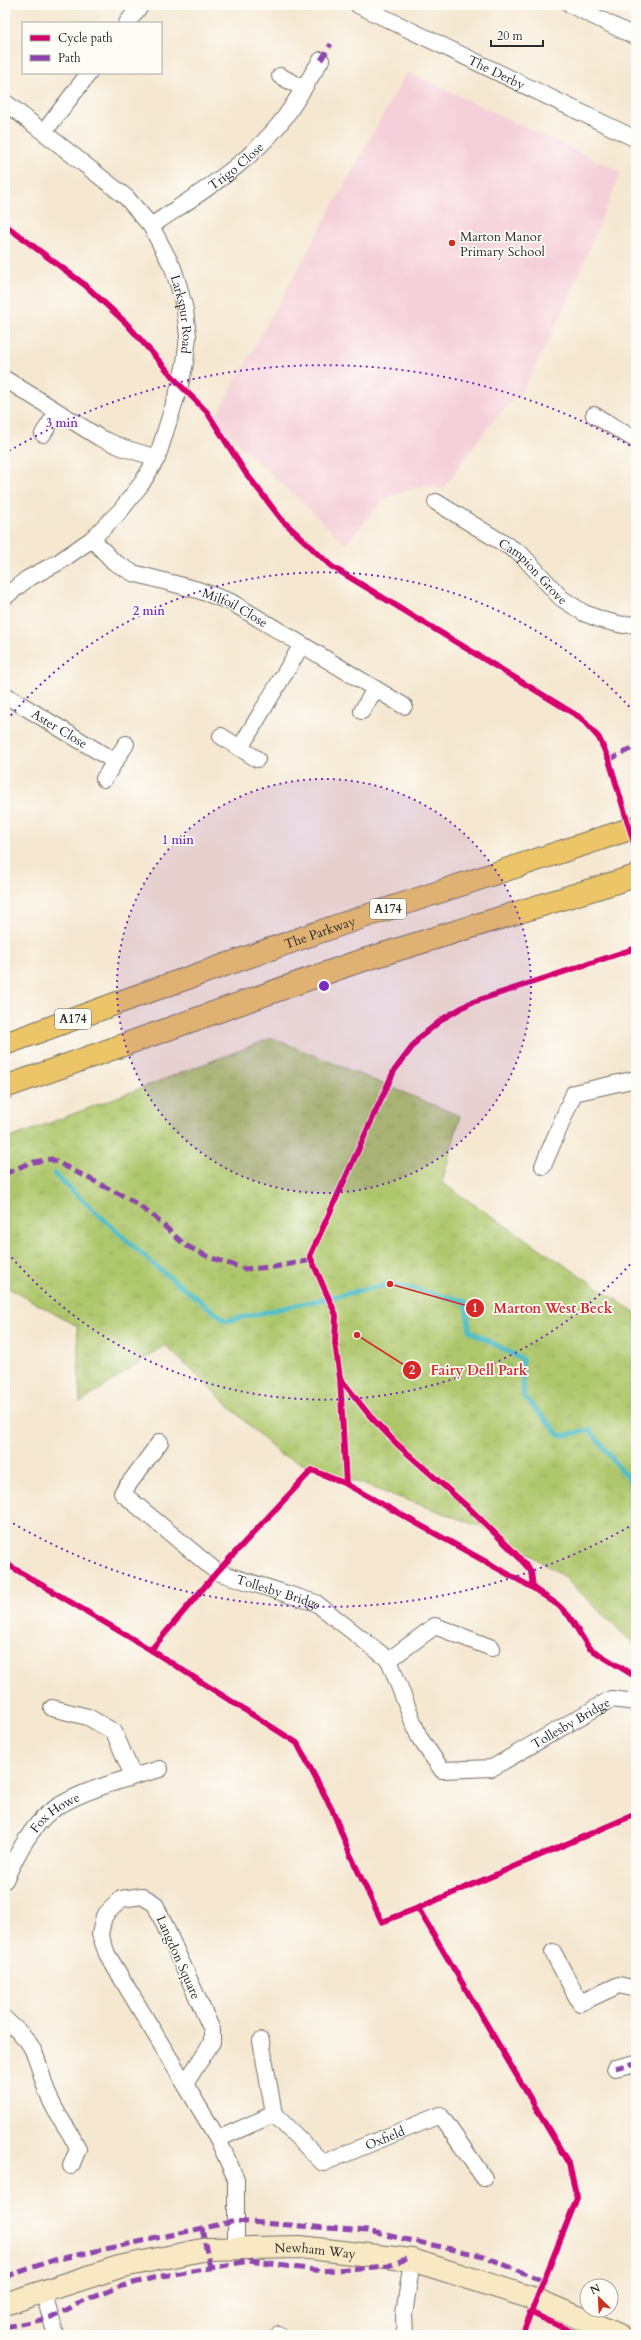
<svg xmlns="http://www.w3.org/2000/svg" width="641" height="2340" font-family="Cardo,serif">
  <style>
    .built { fill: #f5cfd9 }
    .park { fill: url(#park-tufts); stroke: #6d794c }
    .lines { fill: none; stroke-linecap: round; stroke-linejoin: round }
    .stream { stroke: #50bec6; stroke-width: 5 }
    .street-casing { stroke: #726d65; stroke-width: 18 }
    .secondary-casing { stroke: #726d65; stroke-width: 24 }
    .highway-casing { stroke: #726d65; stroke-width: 24 }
    .street { stroke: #fff; stroke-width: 16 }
    .secondary { stroke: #f8e8c3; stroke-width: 22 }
    .highway { stroke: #edc569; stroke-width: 22 }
    .quiet { stroke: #8e44ad; stroke-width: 5; stroke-dasharray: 10 5; stroke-linecap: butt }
    .cycleway-casing { stroke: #fdfcf7; stroke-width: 8 }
    .cycleway { stroke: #d6006c; stroke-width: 6 }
    .ring { fill: none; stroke: #7b2cbf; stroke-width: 2; stroke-dasharray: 2 4 }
    .poi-dot { fill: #c8321e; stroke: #fdfcf7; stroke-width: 1.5 }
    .labels { text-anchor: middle; stroke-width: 3.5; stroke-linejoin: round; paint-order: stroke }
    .shield { fill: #fdfcf7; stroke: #6a6a68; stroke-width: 1 }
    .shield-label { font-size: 12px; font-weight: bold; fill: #2b2b2b }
    .street-label { font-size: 13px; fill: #2b2b2b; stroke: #fdfcf7 }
    .poi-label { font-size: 13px; fill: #2b2b2b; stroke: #fdfcf7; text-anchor: start }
    .centre { fill: #7b2cbf; stroke: #fdfcf7; stroke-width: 2 }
    .ring-label { font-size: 12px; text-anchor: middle; font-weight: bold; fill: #7b2cbf; stroke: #fdfcf7; stroke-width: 3.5; stroke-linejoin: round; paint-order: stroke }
    .leader { fill: none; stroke: #d62828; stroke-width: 1.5 }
    .callout-dot { fill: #d62828; stroke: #fdfcf7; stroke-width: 1.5 }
    .mark-label { font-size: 12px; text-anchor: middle; font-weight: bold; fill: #fff }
    .callout-label { font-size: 14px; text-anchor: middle; font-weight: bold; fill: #d62828; stroke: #fdfcf7; stroke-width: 3.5; stroke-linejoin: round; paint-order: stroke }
  </style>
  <defs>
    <pattern id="park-tufts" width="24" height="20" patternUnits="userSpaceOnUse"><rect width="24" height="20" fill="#afc76c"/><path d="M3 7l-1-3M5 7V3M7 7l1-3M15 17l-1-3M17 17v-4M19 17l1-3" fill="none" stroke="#97ab5e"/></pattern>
  </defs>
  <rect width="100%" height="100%" fill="#fdfcf7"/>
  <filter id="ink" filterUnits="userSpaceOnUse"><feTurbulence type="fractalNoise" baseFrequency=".025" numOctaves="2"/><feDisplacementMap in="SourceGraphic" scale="8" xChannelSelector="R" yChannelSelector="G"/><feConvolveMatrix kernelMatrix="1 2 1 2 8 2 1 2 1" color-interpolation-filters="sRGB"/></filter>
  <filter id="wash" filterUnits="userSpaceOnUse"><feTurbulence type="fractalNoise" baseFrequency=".012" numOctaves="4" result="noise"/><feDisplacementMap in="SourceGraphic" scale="16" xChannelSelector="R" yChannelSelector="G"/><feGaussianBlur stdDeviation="0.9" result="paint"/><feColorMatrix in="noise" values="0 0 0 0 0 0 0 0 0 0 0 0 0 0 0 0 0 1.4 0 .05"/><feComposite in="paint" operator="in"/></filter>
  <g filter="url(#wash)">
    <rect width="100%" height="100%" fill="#f5e7d0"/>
    <path class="built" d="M407 72 621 172 562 314 523 390 489 425 442 490 427 485 395 494 382 501 346 544 214 420Z"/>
    <path class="park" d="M272 1038 460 1116 442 1183 636 1313V1646L563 1576 494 1531 280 1455 165 1345 80 1403 77 1326 5 1286V1140Z"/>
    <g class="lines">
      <path class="stream" d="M54 1174 153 1264 226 1321 390 1284 465 1301 470 1331 522 1359 524 1397 561 1436 590 1430 636 1489"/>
    </g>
  </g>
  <g filter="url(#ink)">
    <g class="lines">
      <defs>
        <g id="street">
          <path id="s1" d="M358 5 636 139"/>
          <path d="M571 5 636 37"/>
          <path d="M127 23 141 5"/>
          <path d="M280 76 303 88"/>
          <path id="s2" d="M5 102 126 197 151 226 173 268 179 287 185 310 188 336 185 363 180 385 157 458 142 483 121 510 92 539 59 562 27 579 5 597"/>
          <path d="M44 132 89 73"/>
          <path id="s3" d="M151 226C198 194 251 163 285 117 298 99 309 79 321 60"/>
          <path d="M5 379 100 438 124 448 157 458"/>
          <path d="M594 415 636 440"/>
          <path d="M43 434 57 412"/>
          <path id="s4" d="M436 502 521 554 561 598 584 613 602 620 623 625 636 624"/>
          <path id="s5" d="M92 539 114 562 133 573 198 590 231 602 404 706"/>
          <path id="s6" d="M5 695 114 761"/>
          <path d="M362 711 375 689"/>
          <path d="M221 736 257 759"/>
          <path d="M240 748 301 646"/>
          <path d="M104 779 126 744"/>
          <path d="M543 1166 574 1093 636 1079"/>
          <path id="s7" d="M160 1442 122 1493 217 1572 316 1603 389 1660 419 1737 442 1770 492 1768 611 1699 636 1702"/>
          <path d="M389 1660 435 1626 492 1648"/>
          <path d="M52 1708 88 1717 114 1732 133 1776"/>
          <path id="s8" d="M5 1880C15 1858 26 1836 43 1818 66 1794 128 1778 160 1769"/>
          <path d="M553 1952 580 2003 619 1985 636 1989"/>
          <path d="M5 2019C12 2026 19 2032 25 2038 40 2055 41 2082 51 2101 59 2119 70 2130 78 2149L71 2166"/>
          <path d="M615 2068 636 2063"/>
          <path d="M185 2084 212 2042V2030L155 1904 142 1896 121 1899 104 1916 100 1934 107 1954 218 2139 236 2179V2248"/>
          <path id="s9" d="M274 2114 323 2163 440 2115 484 2178"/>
          <path d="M218 2139 274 2114 261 2041"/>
          <path d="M43 2291 56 2335"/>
          <path d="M279 2334V2335"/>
          <path d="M405 2335 404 2315 412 2260"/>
        </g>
        <g id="secondary">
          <path id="s10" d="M5 2304 119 2267 207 2249 300 2247 412 2260 535 2299 619 2335"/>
        </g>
        <g id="highway">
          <path id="s11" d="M5 1044 142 994 342 924 636 827"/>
          <path d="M5 1087 354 963 636 876"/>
        </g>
      </defs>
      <use href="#street" class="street-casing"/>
      <use href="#secondary" class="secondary-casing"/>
      <use href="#highway" class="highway-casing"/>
      <use href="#street" class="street"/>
      <use href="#secondary" class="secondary"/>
      <use href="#highway" class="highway"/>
      <g class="quiet">
        <path d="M321 60 331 44"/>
        <path d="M609 760 636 746"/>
        <path d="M5 1174 29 1163 51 1159 129 1199 152 1215 185 1245 209 1257 245 1269 274 1267 312 1260"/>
        <path d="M615 2068 636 2063"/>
        <path d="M202 2228 210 2268"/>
        <path d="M5 2277 54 2260 236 2221 367 2231 484 2256 543 2281"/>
        <path d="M5 2327 51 2318 85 2300 122 2286 157 2277 210 2268 249 2261 322 2271 388 2266 406 2259"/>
      </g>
      <defs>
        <g id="cycleway">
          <path d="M5 225 85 285 126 323 180 385 207 412 245 472 282 520 331 566 581 718 599 738 609 760 636 850"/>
          <path d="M340 1378 370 1416 397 1444 470 1509 514 1552 531 1571 533 1588"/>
          <path d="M346 1484 340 1378 335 1343 336 1315 310 1256 394 1071 419 1038 444 1018 470 1003 636 948"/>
          <path d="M5 1563 151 1650 297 1743 332 1809 349 1852 382 1922 418 1908 569 2164 577 2198 522 2335"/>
          <path d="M151 1650 217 1572 312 1470 346 1484 533 1588 558 1605 569 1616 589 1648 636 1677"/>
          <path d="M418 1908 636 1814"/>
          <path d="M530 2312 578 2335"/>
        </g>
      </defs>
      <use href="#cycleway" class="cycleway-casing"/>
      <use href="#cycleway" class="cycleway"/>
    </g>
  </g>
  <circle cx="324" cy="986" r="207" fill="#7b2cbf" fill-opacity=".12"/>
  <g class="ring">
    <circle cx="324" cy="986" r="207"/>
    <path d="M634 1260A414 414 0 0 1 7 1252M7 720A414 414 0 0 1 634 712"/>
    <path d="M634 1524A621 621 0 0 1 9 1521M9 451A621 621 0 0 1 634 448"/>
  </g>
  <circle class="poi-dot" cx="452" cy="243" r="4"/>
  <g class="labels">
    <g class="shield">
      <rect x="370" y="899" width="36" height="20" rx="3"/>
      <rect x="55" y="1009" width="36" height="20" rx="3"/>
    </g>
    <g class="shield-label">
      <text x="388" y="913">A174</text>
      <text x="73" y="1023">A174</text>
    </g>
    <g class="street-label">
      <text dy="5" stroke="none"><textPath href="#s1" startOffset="154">The Derby</textPath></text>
      <text dy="5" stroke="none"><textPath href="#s3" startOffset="104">Trigo Close</textPath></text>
      <text dy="5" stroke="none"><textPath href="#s2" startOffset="287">Larkspur Road</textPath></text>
      <text dy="5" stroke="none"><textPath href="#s4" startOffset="120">Campion Grove</textPath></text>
      <text dy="5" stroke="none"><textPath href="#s5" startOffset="162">Milfoil Close</textPath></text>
      <text dy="5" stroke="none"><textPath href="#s6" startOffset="64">Aster Close</textPath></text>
      <text dy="5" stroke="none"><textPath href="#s11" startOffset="334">The Parkway</textPath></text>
      <text dy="5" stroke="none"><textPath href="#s7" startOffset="252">Tollesby Bridge</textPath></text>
      <text dy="5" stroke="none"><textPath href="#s7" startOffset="647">Tollesby Bridge</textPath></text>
      <text dy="5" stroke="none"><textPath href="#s8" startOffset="86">Fox Howe</textPath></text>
      <text transform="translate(179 1957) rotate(66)" y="5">Langdon Square</text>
      <text dy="5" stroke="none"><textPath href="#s9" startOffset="136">Oxfield</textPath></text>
      <text dy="5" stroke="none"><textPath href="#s10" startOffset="318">Newham Way</textPath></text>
    </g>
    <g class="poi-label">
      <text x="460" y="241">Marton Manor<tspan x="460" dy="15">Primary School</tspan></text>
    </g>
  </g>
  <circle cx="324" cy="986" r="6" class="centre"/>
  <g class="ring-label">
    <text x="62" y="427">3 min</text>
    <text x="149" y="615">2 min</text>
    <text x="178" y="844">1 min</text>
  </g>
  <path class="leader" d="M390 1284L475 1308M357 1335L412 1370"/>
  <g class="callout-dot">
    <circle cx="390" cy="1284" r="4"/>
    <circle cx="357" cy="1335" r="4"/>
    <circle cx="475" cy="1308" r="10"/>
    <circle cx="412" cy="1370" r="10"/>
  </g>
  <g class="mark-label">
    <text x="475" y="1312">1</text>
    <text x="412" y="1374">2</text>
  </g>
  <g class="callout-label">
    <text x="553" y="1313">Marton West Beck</text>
    <text x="479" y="1375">Fairy Dell Park</text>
  </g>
  <rect width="641" height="2340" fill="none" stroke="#fdfcf7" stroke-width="20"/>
  <rect x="22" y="22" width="140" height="52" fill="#fdfcf7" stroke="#a9a8a5"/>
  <rect x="30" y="35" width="20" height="6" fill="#d6006c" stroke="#a9a8a5"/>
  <text x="58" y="42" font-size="12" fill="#2b2b2b">Cycle path</text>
  <rect x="30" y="55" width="20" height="6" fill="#8e44ad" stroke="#a9a8a5"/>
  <text x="58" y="62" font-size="12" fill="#2b2b2b">Path</text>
  <g transform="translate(599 2298) rotate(336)"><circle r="19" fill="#fdfcf7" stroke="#a9a8a5"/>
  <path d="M0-3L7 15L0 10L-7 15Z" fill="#c8321e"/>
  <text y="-6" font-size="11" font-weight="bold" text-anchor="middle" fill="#2b2b2b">N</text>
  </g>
  <path d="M491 40v6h52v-6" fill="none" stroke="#2b2b2b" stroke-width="2"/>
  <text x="497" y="40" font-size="12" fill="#2b2b2b" stroke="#fdfcf7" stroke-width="3" paint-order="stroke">20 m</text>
</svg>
